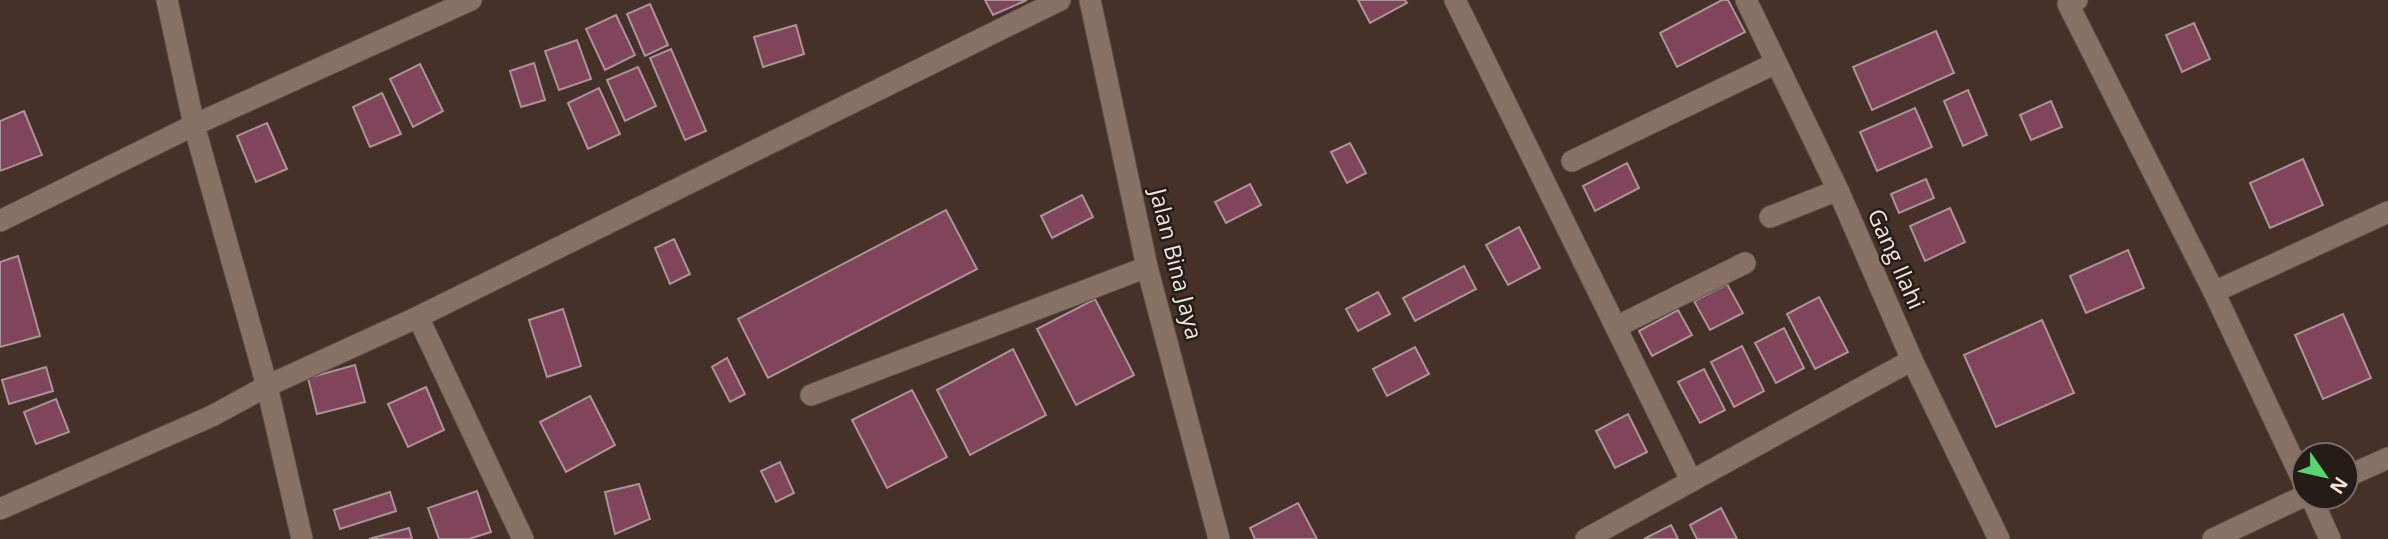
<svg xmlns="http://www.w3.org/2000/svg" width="2388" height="539" font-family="'Open Sans',sans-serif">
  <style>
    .building { fill: #80445b; stroke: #ac929a; stroke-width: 2 }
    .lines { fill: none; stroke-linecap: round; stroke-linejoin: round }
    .street-casing { stroke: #5e4e45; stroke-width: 23 }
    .street { stroke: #887266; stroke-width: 21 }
    .labels { text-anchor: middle; stroke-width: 5; stroke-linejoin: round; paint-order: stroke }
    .street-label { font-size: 23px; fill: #f1e4dd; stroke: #251c17 }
  </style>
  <rect width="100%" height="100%" fill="#453128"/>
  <g class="building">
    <path d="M985 0H1027L993 15Z"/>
    <path d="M1358 0H1405L1407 3 1370 23Z"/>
    <path d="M1722 0H1728L1745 32 1677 67 1660 33Z"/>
    <path d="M650 4 668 45 645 56 627 14Z"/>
    <path d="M616 15 635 55 605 70 586 29Z"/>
    <path d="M2194 23 2210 59 2182 72 2166 35Z"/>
    <path d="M796 25 804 54 763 67 754 37Z"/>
    <path d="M1936 31 1954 73 1872 110 1853 67Z"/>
    <path d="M577 40 591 79 559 90 545 51Z"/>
    <path d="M671 49 706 131 685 140 650 58Z"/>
    <path d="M534 63 545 100 521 107 510 71Z"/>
    <path d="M420 64 443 111 413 127 390 79Z"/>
    <path d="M638 67 656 106 625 121 607 80Z"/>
    <path d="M599 88 620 134 588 149 568 103Z"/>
    <path d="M1968 90 1987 135 1963 146 1944 101Z"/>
    <path d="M382 93 401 134 370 147 353 107Z"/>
    <path d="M2051 101 2062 127 2031 140 2020 115Z"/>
    <path d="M1915 108 1932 147 1877 171 1860 132Z"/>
    <path d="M24 111 42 155 0 171V121Z"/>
    <path d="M267 123 287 169 256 182 237 136Z"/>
    <path d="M1350 143 1366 173 1347 183 1331 152Z"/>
    <path d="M2303 159 2323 205 2270 228 2250 183Z"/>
    <path d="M1627 163 1639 188 1595 211 1583 186Z"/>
    <path d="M1926 179 1934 198 1899 213 1891 194Z"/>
    <path d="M1250 184 1261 205 1226 223 1215 202Z"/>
    <path d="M1082 195 1093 217 1052 238 1041 216Z"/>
    <path d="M1950 208 1965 242 1925 261 1910 226Z"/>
    <path d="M946 210 977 269 768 378 738 319Z"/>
    <path d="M1519 227 1540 268 1508 285 1486 245Z"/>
    <path d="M674 239 690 274 670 284 655 248Z"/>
    <path d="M2128 250 2144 288 2086 313 2070 276Z"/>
    <path d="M18 256 40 336 0 347V262Z"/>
    <path d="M1464 266 1476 289 1415 321 1403 298Z"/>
    <path d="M1727 284 1743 313 1710 330 1694 301Z"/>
    <path d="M1378 292 1390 314 1358 331 1346 309Z"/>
    <path d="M1819 297 1848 352 1815 369 1787 314Z"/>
    <path d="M1095 299 1134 375 1076 405 1037 329Z"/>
    <path d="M563 309 581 366 547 377 529 320Z"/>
    <path d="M1678 310 1692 335 1652 356 1639 331Z"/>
    <path d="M2343 314 2371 378 2323 399 2295 335Z"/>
    <path d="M2042 320 2074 393 1996 427 1964 355Z"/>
    <path d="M1784 328 1804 368 1776 383 1755 343Z"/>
    <path d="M1742 346 1764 391 1734 407 1711 362Z"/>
    <path d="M1415 347 1429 374 1387 396 1373 369Z"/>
    <path d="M1013 349 1046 415 970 455 937 390Z"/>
    <path d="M727 358 745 394 730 402 712 367Z"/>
    <path d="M355 365 365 402 317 414 308 378Z"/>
    <path d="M46 367 53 391 9 404 2 380Z"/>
    <path d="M1704 369 1725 410 1700 423 1678 382Z"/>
    <path d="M426 387 444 430 408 447 388 404Z"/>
    <path d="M912 390 947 457 887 488 852 420Z"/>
    <path d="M590 396 615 445 566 472 540 422Z"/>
    <path d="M56 399 69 432 36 444 24 412Z"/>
    <path d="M1628 414 1647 452 1615 468 1596 431Z"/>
    <path d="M780 462 794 493 776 502 761 471Z"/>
    <path d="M639 484 650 519 615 534 605 492Z"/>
    <path d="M477 491 491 532 469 539H439L428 508Z"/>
    <path d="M390 492 396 511 340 529 334 510Z"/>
    <path d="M1298 503 1317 539H1255L1250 528Z"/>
    <path d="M1721 508 1737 539H1697L1690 525Z"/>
    <path d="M1671 525 1678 539H1644Z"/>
    <path d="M409 528 412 539H369Z"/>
  </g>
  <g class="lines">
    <defs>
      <g id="street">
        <path d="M167 0 194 125 267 386 302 539"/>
        <path d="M1090 0 1147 267 1219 539"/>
        <path d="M1455 0 1691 480"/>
        <path d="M1746 0 1838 190 1912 360 1999 539"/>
        <path d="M2077 0 2068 4 2214 292 2304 483"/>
        <path d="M1572 161 1776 63"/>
        <path d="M1770 217 1838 190"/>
        <path d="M0 221 194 125 471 0"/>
        <path d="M2214 292 2388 212"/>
        <path d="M418 317 523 539"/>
        <path d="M1616 327 1745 263"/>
        <path d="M811 395 1147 267"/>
        <path d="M2346 477 2388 458"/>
        <path d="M2311 497 2330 539"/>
        <path d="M0 509 212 416 267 386 418 317 1060 0"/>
        <path d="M1586 539 1912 360"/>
        <path d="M2213 539 2304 496"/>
      </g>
    </defs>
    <use href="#street" class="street-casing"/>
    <use href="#street" class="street"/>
  </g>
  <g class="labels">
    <g class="street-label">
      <text transform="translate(1896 259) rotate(66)" y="8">Gang Ilahi</text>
      <text transform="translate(1176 264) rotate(76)" y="8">Jalan Bina Jaya</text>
    </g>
  </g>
  <g transform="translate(2325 476) rotate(124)"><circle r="33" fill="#251c17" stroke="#776c66" stroke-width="2"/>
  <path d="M0-5L12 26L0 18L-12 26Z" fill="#59d56f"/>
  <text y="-10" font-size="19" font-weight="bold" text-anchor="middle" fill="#f1e4dd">N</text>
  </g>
</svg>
